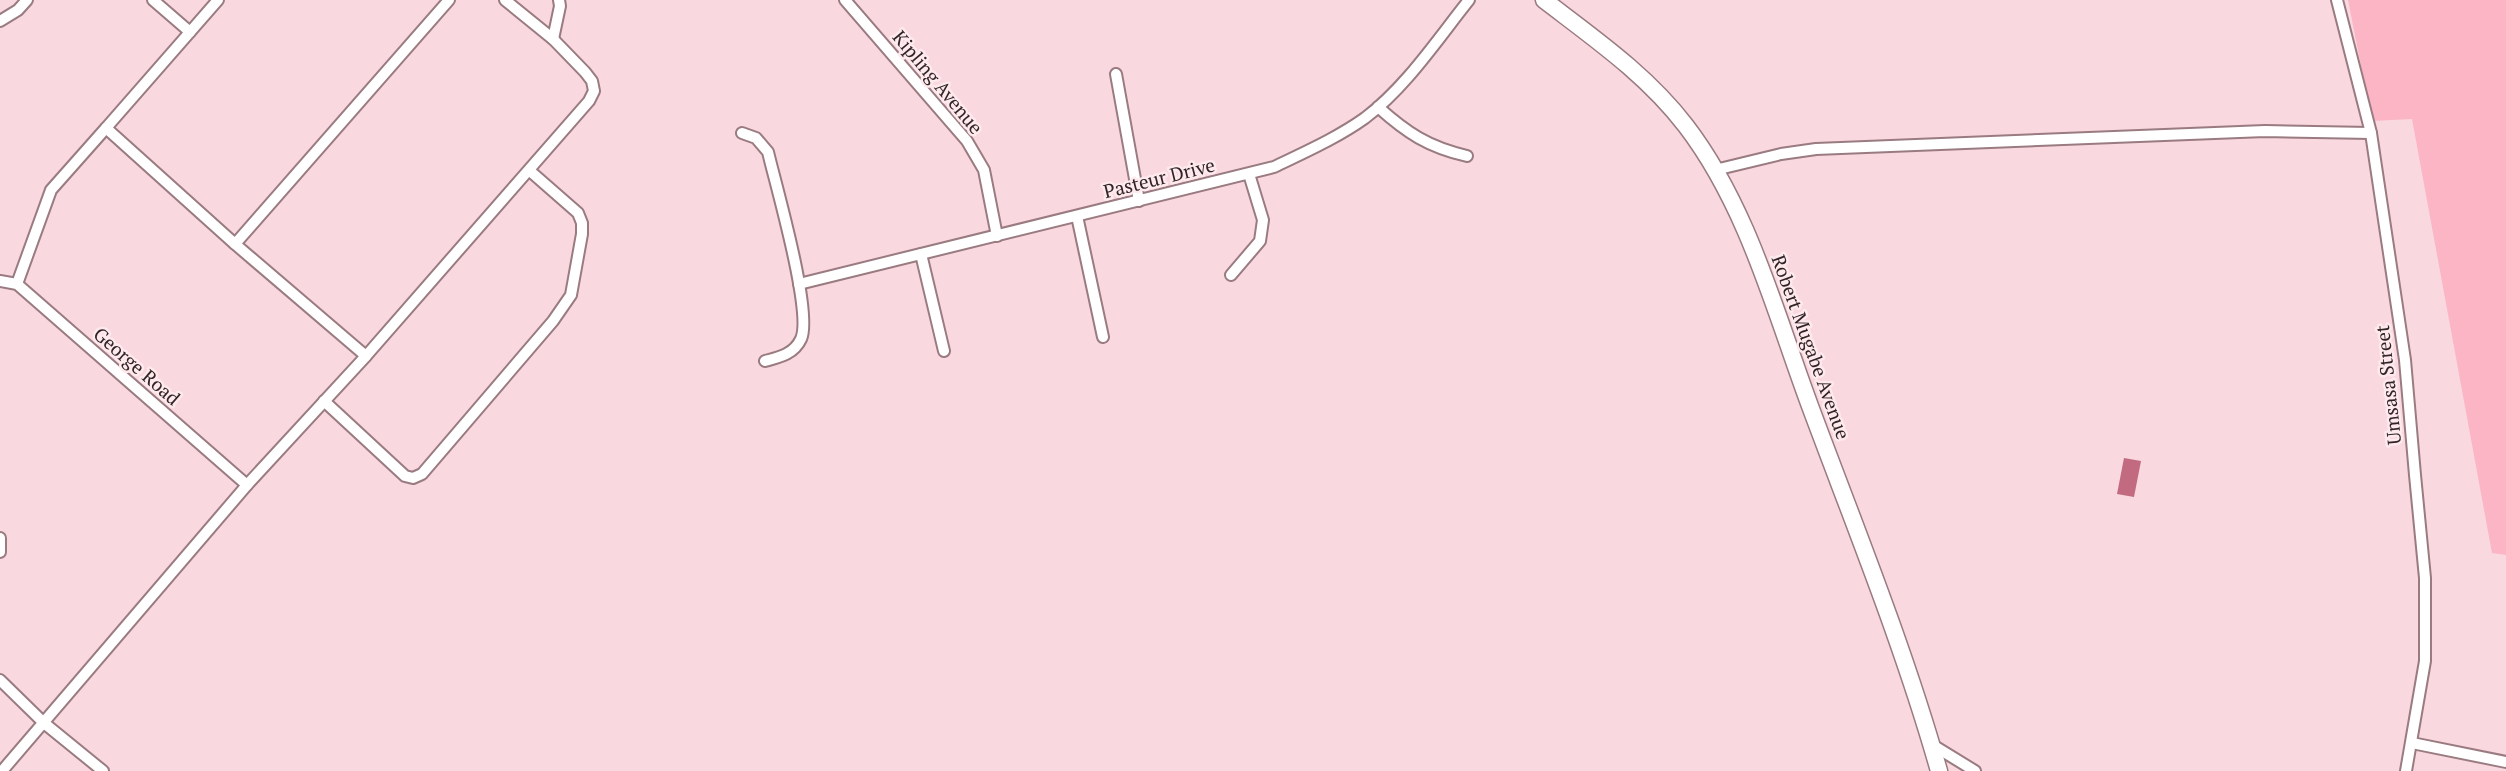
<svg xmlns="http://www.w3.org/2000/svg" width="2506" height="771" font-family="'PT Serif',serif">
  <style>
    .green { fill: #fbb5c5 }
    .water { fill: #c26a80 }
    .lines { fill: none; stroke-linecap: round; stroke-linejoin: round }
    .minor-casing { stroke: #997b81; stroke-width: 14 }
    .highway-casing { stroke: #997b81; stroke-width: 19 }
    .minor { stroke: #fff; stroke-width: 10 }
    .highway { stroke: #fff; stroke-width: 16 }
    .labels { text-anchor: middle; stroke-width: 5; stroke-linejoin: round; paint-order: stroke }
    .street-label { font-size: 19px; fill: #302426; stroke: #fee9ed }
  </style>
  <rect width="100%" height="100%" fill="#f9d8df"/>
  <path class="green" d="M2348 0H2506V555L2492 553 2412 119 2372 121Z"/>
  <path class="water" d="M2124 458 2141 461 2134 497 2117 494Z"/>
  <g class="lines">
    <defs>
      <g id="minor">
        <path d="M153 0 190 32 218 0"/>
        <path d="M845 0 967 141 984 170 997 236"/>
        <path d="M2337 0 2371 133 2405 360 2415 475 2425 578V661L2406 771"/>
        <path d="M0 21 18 10 27 0"/>
        <path d="M190 32 106 128 235 244 366 356"/>
        <path d="M553 39 560 6 559 0"/>
        <path d="M1116 74 1139 201"/>
        <path d="M1378 107C1407 133 1428 147 1467 156"/>
        <path d="M742 133 756 138 768 152C776 186 813 313 801 339 794 354 780 357 765 361"/>
        <path d="M1715 170 1781 154 1816 149 2265 131 2371 133"/>
        <path d="M1077 216 1103 337"/>
        <path d="M235 244 449 0"/>
        <path d="M921 254 944 351"/>
        <path d="M1231 275 1260 241 1263 220 1249 174"/>
        <path d="M0 281 17 284 247 485"/>
        <path d="M17 284 51 190 106 128"/>
        <path d="M799 284 1274 167C1305 152 1337 138 1365 118 1406 87 1437 40 1469 0"/>
        <path d="M324 401 405 476 413 478 422 474 553 321 571 295 582 234V223L578 213 530 171"/>
        <path d="M0 538V552"/>
        <path d="M0 680 44 723 103 771"/>
        <path d="M2412 743 2506 762"/>
        <path d="M1931 744 1975 771"/>
        <path d="M2 771 247 485 366 356 589 101 594 91 592 81 585 72 553 39 505 0"/>
      </g>
      <path id="highway" d="M1544 0C1595 39 1647 75 1686 126 1748 207 1775 312 1810 406 1855 527 1904 647 1939 771"/>
    </defs>
    <use href="#minor" class="minor-casing"/>
    <use href="#highway" class="highway-casing"/>
    <use href="#minor" class="minor"/>
    <use href="#highway" class="highway"/>
  </g>
  <g class="labels">
    <g class="street-label">
      <text transform="translate(938 82) rotate(50)" y="7">Kipling Avenue</text>
      <text transform="translate(1159 178) rotate(-14)" y="7">Pasteur Drive</text>
      <text transform="translate(1811 347) rotate(70)" y="7">Robert Mugabe Avenue</text>
      <text transform="translate(137 366) rotate(41)" y="7">George Road</text>
      <text transform="translate(2388 385) rotate(-96)" y="7">Umsasa Street</text>
    </g>
  </g>
</svg>
